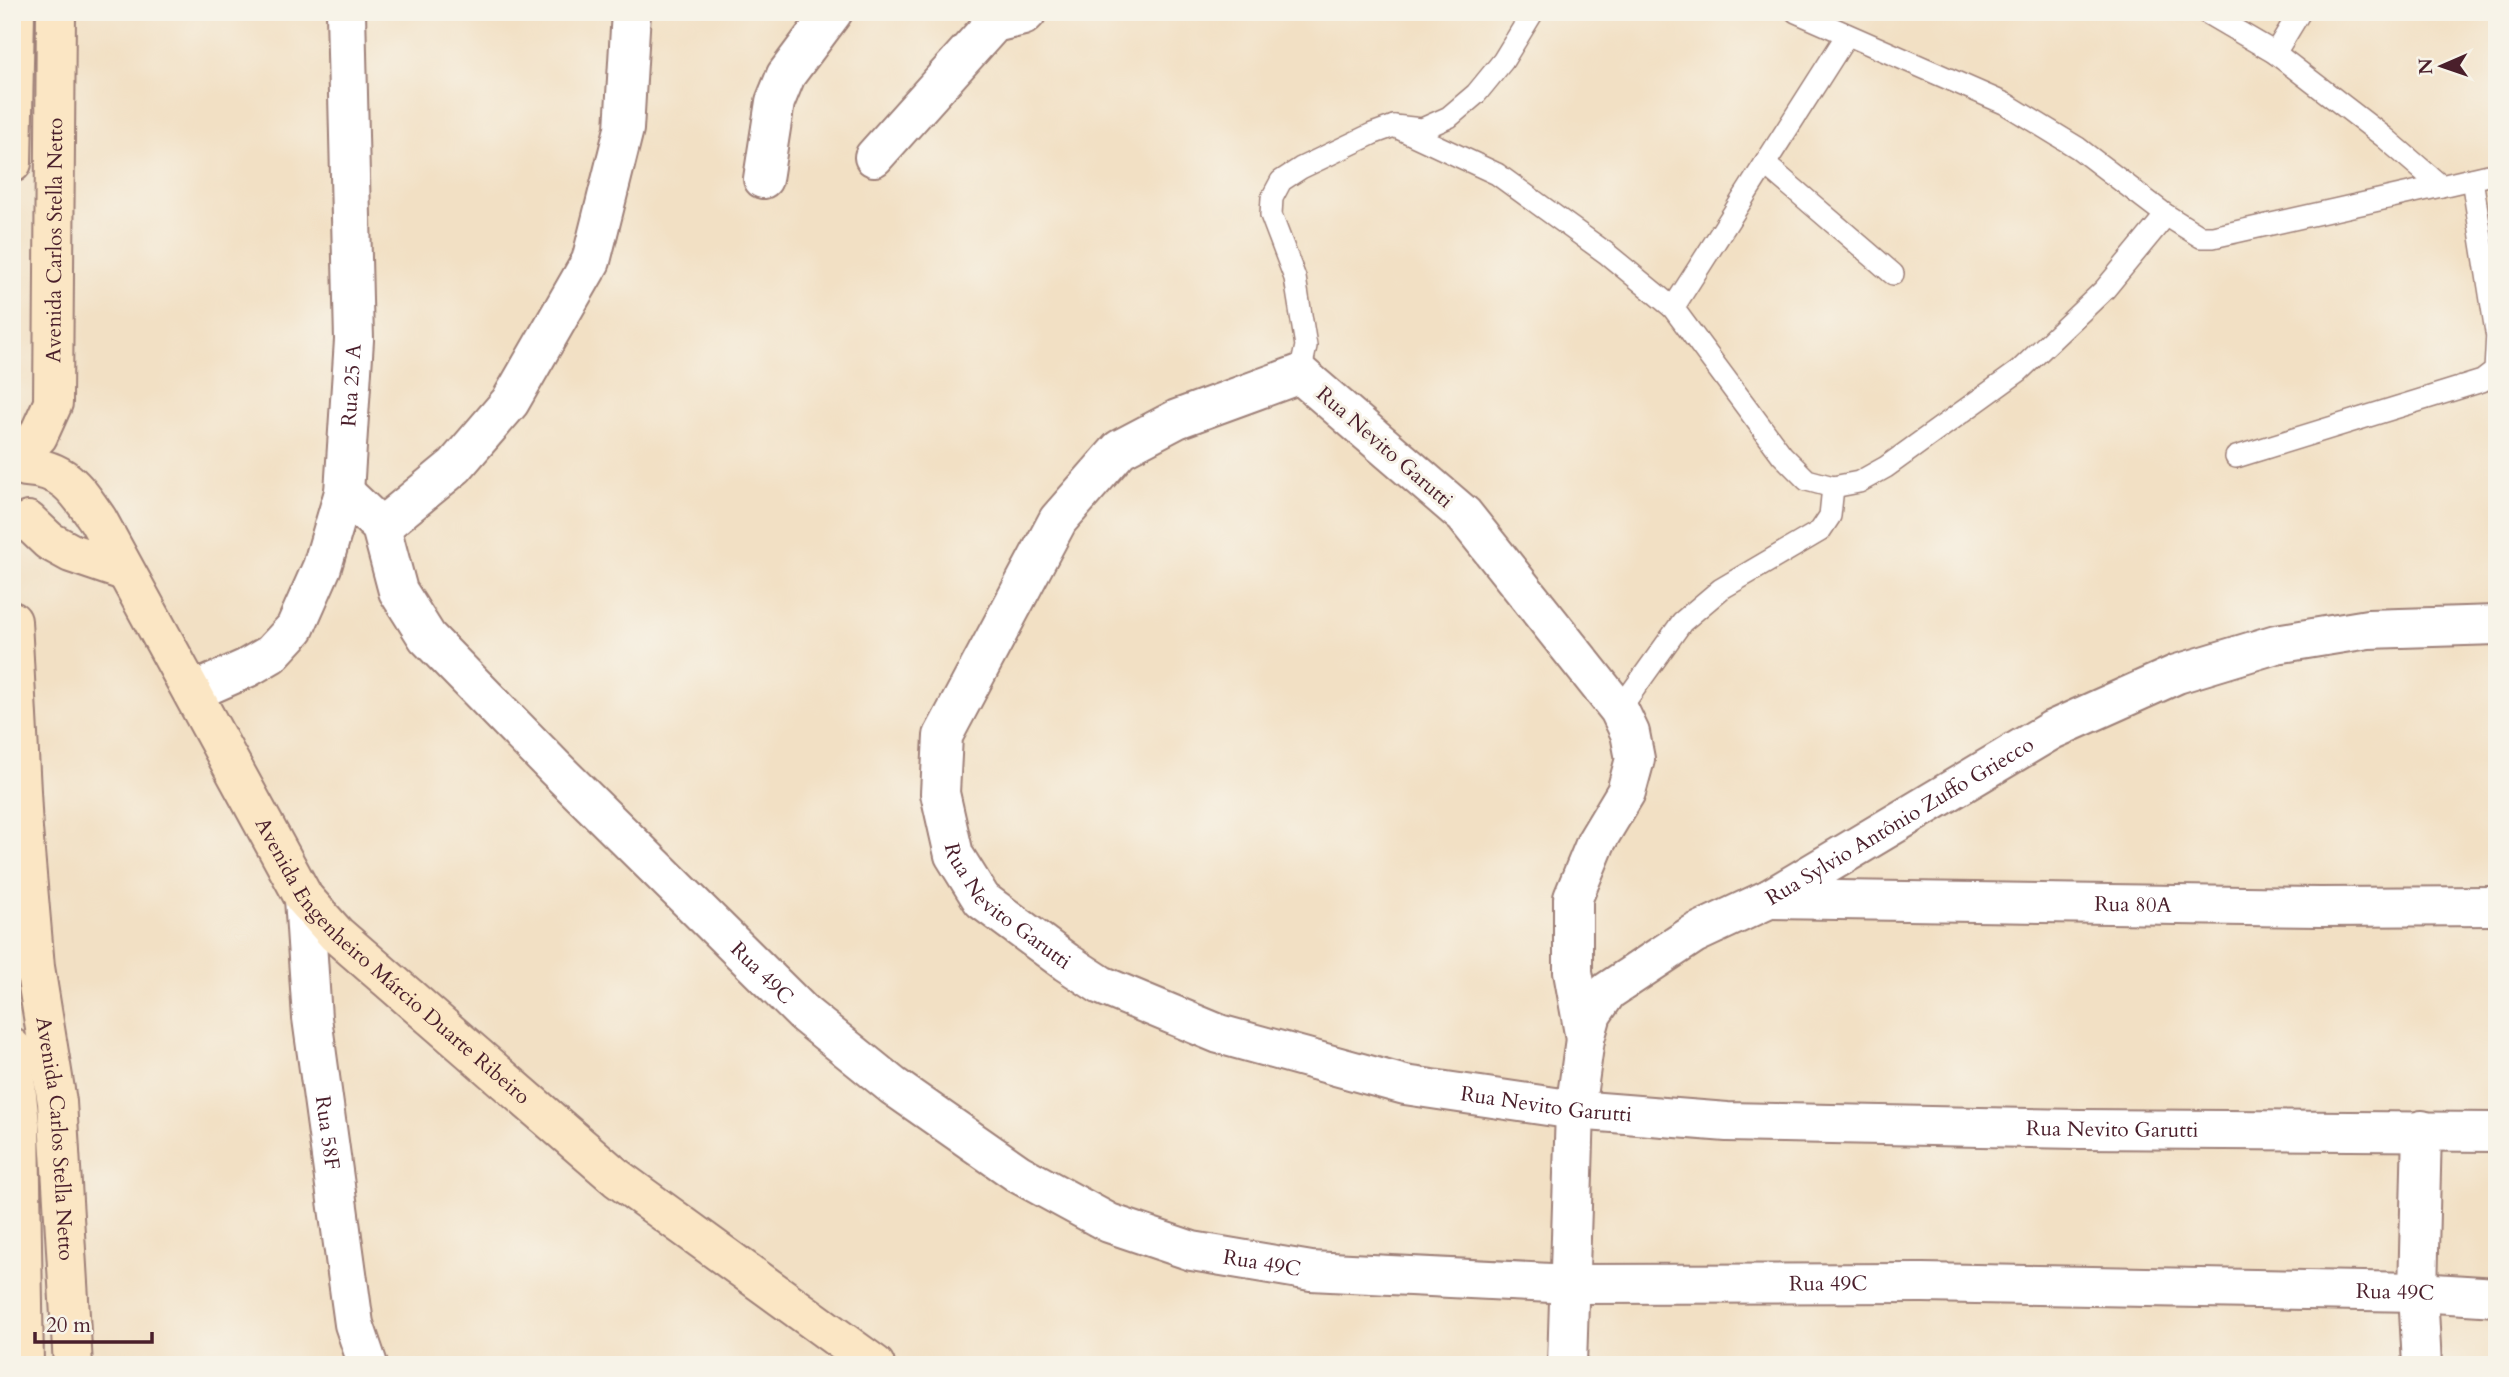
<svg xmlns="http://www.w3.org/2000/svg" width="2509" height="1377" font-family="Cardo,serif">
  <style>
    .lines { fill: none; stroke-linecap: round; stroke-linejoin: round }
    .lane-casing { stroke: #9e8078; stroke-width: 24 }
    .street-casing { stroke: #9e8078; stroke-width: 42 }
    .secondary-casing { stroke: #9e8078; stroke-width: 42 }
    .lane { stroke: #fff; stroke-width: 21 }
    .street { stroke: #fff; stroke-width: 38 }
    .secondary { stroke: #fbe6c4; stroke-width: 38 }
    .labels { text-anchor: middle; stroke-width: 6; stroke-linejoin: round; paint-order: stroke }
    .street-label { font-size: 21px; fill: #4a1f2b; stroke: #f7f3e8 }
  </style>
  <rect width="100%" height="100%" fill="#f7f3e8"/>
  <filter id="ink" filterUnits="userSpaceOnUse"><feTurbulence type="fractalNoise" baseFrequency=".0143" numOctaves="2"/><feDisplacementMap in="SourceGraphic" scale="14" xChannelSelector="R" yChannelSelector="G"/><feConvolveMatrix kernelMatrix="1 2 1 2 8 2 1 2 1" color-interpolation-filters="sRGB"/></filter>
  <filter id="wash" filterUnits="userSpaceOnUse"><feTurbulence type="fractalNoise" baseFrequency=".00686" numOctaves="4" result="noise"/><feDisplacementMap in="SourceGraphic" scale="28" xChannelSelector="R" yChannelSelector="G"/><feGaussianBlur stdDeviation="1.57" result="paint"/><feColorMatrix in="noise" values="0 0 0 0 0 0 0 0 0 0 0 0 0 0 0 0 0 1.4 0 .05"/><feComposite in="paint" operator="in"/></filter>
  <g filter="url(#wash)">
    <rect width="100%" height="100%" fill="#f2e0c4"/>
  </g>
  <g filter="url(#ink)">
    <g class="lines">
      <defs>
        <g id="lane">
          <path d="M1796 12 2006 104 2078 148 2166 215 2201 237H2213L2441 186"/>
          <path d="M2205 12 2275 53 2384 137 2441 186 2497 173"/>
          <path d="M2275 53 2300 12"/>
          <path d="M1394 126 1497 174 1606 253 1673 308 1782 455 1807 480 1833 487 1859 482 1886 467 2019 371 2105 289 2166 215"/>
          <path d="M1765 164 1893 274"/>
          <path d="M2472 179 2496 332"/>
          <path d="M1673 308 1847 35"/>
          <path d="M1300 374 1306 346 1295 278 1271 215 1272 198 1281 181 1301 168 1372 134 1394 126 1422 129 1449 117 1476 94 1503 61 1533 12"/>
          <path d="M2236 457 2482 381 2495 371 2497 332"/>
          <path d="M1619 710 1682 622 1721 589 1820 531 1830 516 1833 487"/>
        </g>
        <g id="street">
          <path d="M874 157 994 23 1023 16 1027 12"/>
          <path d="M763 179 775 102 786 75 833 12"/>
          <path id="s1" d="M344 492 381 527 398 591 427 637 555 768 804 1014 893 1086 1019 1174 1109 1223 1192 1251 1311 1271 1571 1284 1923 1283 2418 1292 2497 1297"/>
          <path d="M381 527 455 466 510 402 591 261 624 129 631 12"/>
          <path id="s2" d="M193 692 247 668 271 654 295 628 322 567 344 492 354 340 346 12"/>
          <path id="s3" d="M304 898 312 1018 354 1324 368 1365"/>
          <path id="s4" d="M1769 899 2320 907 2497 906"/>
          <path id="s5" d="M1585 1039 1573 972V898L1596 842 1626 792 1635 759 1630 733 1619 710 1464 515 1300 374 1177 419 1120 449 1058 520 943 736 940 793 954 855 982 900 1066 962 1101 985 1219 1034 1405 1085 1575 1110 1727 1122 2080 1129 2497 1132"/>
          <path d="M2422 1130 2418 1292 2422 1365"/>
          <path id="s6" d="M1567 1365 1575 1110 1585 1039 1592 1014 1608 991 1694 934 1769 899 2052 730 2177 674 2276 644 2368 629 2497 625"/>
        </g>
        <g id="secondary">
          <path d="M12 163 15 12"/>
          <path id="s7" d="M18 457 38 436 53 403 56 12"/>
          <path id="s8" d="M26 467C65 469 77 490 98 520L304 898 336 934 617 1178 875 1365"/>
          <path d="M28 521 49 541 71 553 124 571"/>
          <path id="s9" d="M12 621 23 829 35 967 57 1102 73 1365"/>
          <path d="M12 1048 20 1124 24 1365"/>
        </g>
      </defs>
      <use href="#lane" class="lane-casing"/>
      <use href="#street" class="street-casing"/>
      <use href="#secondary" class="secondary-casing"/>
      <use href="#lane" class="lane"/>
      <use href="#street" class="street"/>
      <use href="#secondary" class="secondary"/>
    </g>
  </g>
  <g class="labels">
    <g class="street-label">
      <text dy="7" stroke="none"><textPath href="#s7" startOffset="228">Avenida Carlos Stella Netto</textPath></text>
      <text dy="7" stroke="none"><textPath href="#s2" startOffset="374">Rua 25 A</textPath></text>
      <text transform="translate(1385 447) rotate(41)" y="7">Rua Nevito Garutti</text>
      <text dy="7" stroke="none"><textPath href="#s6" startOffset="719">Rua Sylvio Antônio Zuffo Griecco</textPath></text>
      <text dy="7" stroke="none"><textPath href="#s5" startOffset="1542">Rua Nevito Garutti</textPath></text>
      <text dy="7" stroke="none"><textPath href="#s4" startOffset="364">Rua 80A</textPath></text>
      <text dy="7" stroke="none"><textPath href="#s8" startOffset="630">Avenida Engenheiro Márcio Duarte Ribeiro</textPath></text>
      <text dy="7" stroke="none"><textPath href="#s1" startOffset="646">Rua 49C</textPath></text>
      <text dy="7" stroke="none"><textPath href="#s5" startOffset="2130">Rua Nevito Garutti</textPath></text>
      <text dy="7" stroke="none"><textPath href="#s5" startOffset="2697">Rua Nevito Garutti</textPath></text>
      <text dy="7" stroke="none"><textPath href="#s3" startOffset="236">Rua 58F</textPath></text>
      <text dy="7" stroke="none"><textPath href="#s9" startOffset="520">Avenida Carlos Stella Netto</textPath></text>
      <text dy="7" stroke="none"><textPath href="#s1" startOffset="1234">Rua 49C</textPath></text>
      <text dy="7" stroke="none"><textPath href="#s1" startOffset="1801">Rua 49C</textPath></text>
      <text dy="7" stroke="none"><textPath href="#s1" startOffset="2368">Rua 49C</textPath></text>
    </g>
  </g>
  <rect width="2509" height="1377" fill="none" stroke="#f7f3e8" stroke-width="42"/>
  <g transform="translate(2442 66) rotate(268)" stroke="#f7f3e8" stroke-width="5" paint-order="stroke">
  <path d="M0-5L12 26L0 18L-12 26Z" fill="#4a1f2b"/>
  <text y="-10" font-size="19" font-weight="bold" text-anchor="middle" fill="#4a1f2b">N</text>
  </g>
  <path d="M35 1332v10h117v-10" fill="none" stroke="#4a1f2b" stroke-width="3.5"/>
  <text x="46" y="1332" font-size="21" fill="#4a1f2b" stroke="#f7f3e8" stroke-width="5" paint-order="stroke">20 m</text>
</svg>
